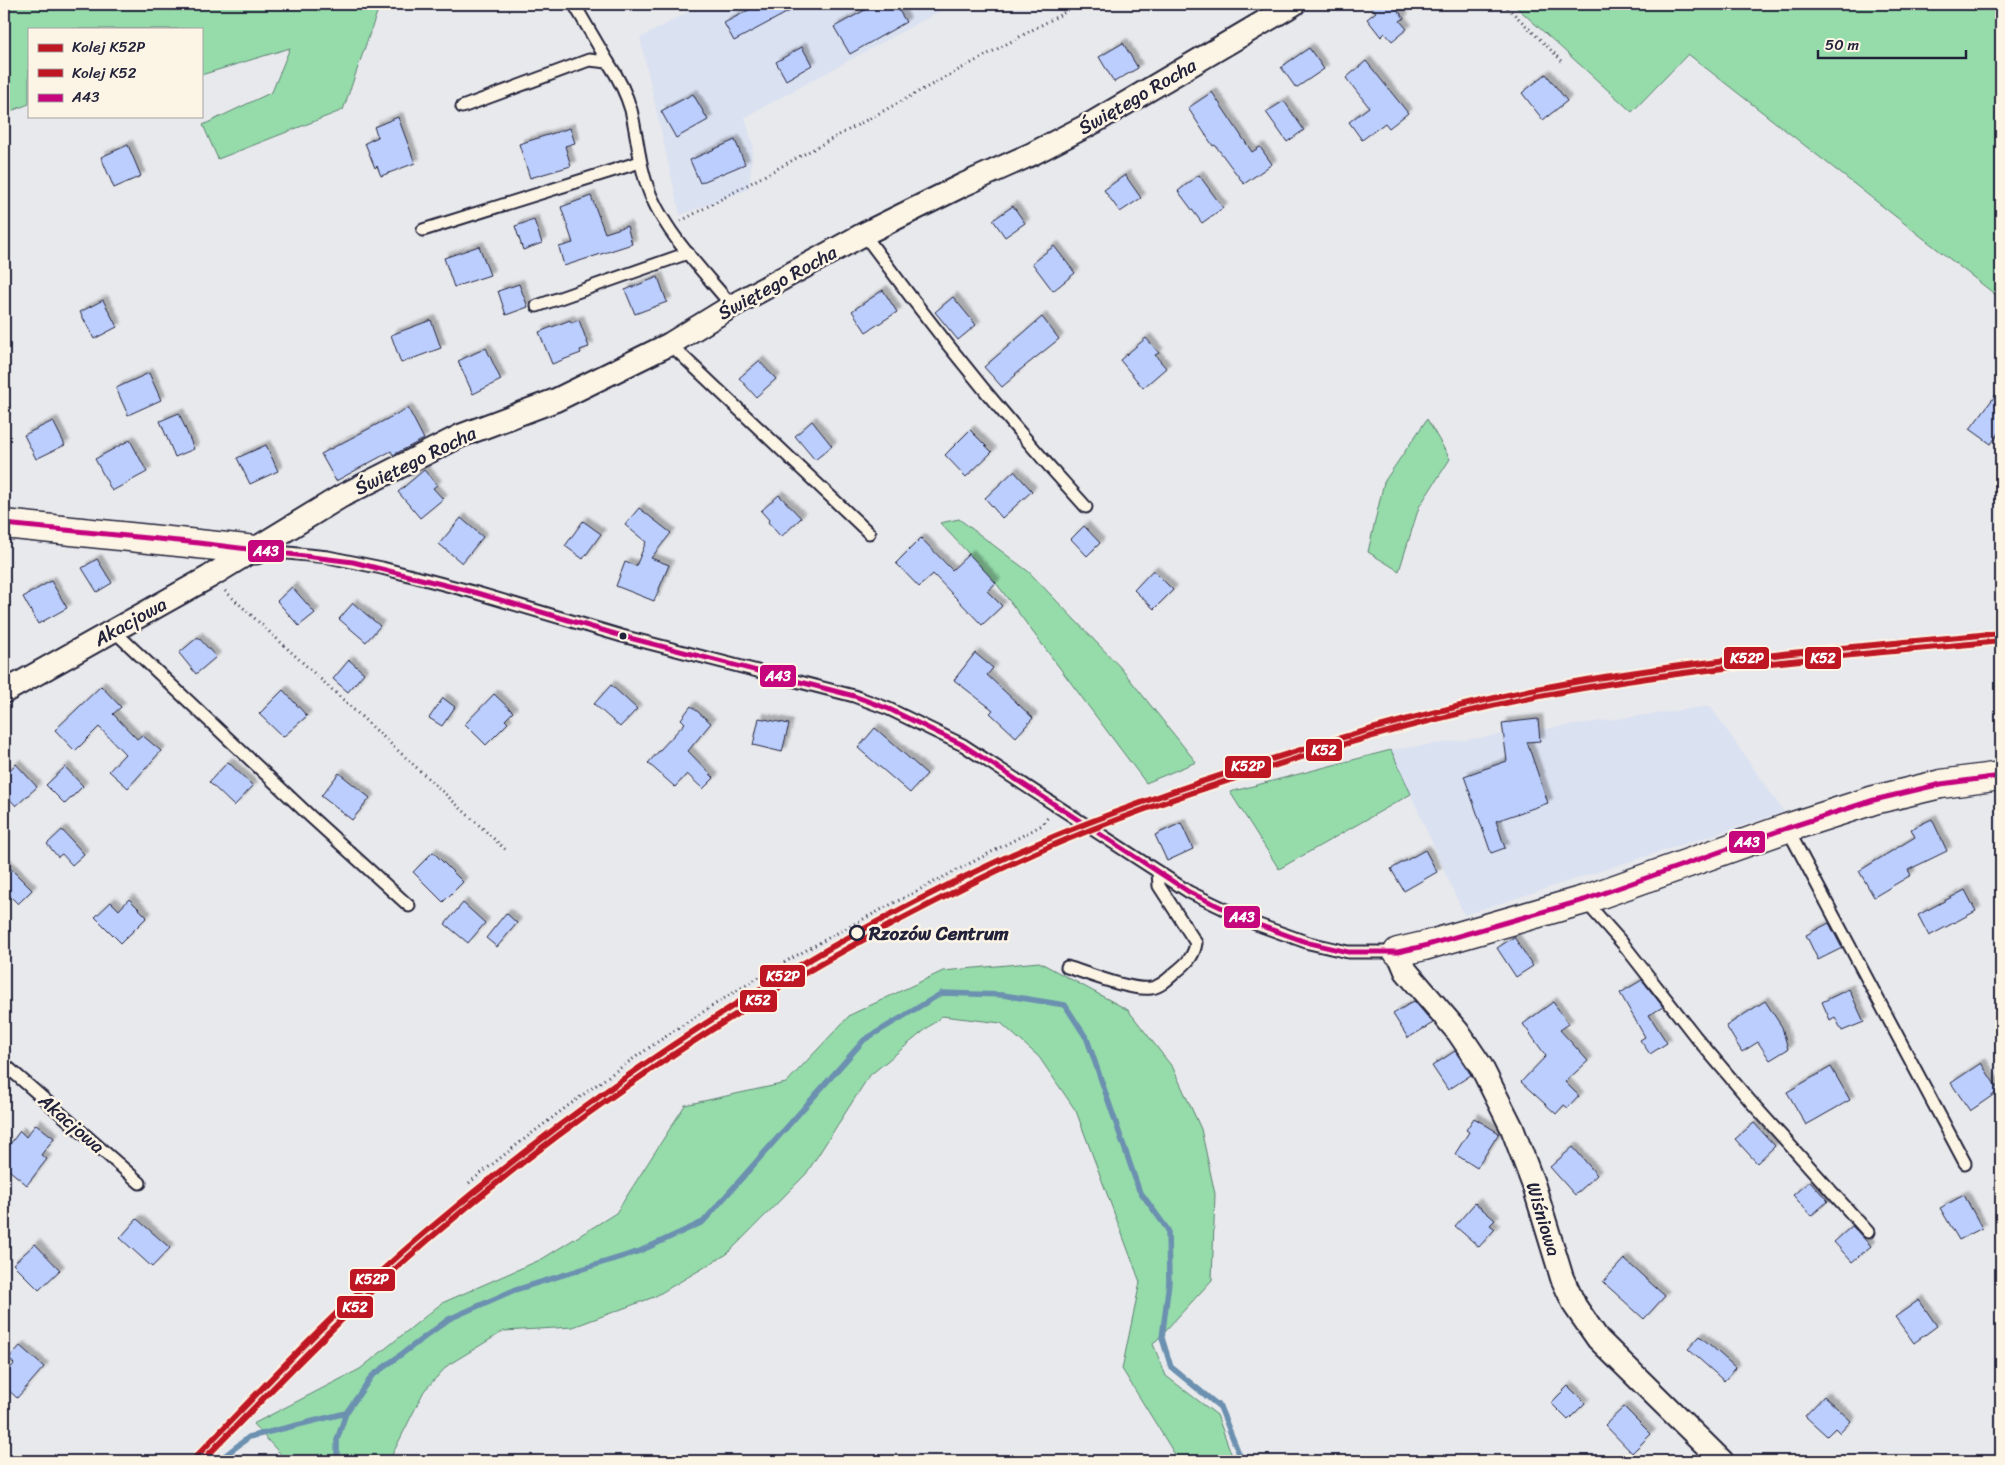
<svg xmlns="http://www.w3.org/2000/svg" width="2005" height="1465" font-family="Sriracha,sans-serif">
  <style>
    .built { fill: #dae1f1 }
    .green { fill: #95dcaa; stroke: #5c7f72 }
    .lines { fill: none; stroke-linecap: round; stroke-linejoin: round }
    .stream { stroke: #6c90b0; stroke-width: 5.5 }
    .building { fill: #bbcefe; stroke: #22223b; filter: url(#shadow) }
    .service-casing { stroke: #22223b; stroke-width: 15 }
    .minor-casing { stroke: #22223b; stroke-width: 26 }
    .tertiary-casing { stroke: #22223b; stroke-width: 31 }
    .path { stroke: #22223b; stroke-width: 3; stroke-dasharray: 1 4; stroke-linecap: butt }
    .service { stroke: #fcf5e5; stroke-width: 11 }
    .minor { stroke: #fcf5e5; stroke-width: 22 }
    .tertiary { stroke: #fcf5e5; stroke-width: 28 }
    .bus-1-casing { stroke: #fcf5e5; stroke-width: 9 }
    .bus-1 { stroke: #c5067d; stroke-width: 5 }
    .rail-1-casing { stroke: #fcf5e5; stroke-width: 10 }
    .rail-2-casing { stroke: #fcf5e5; stroke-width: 10 }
    .rail-1 { stroke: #be1622; stroke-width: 6 }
    .rail-2 { stroke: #be1622; stroke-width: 6 }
    .bus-dot { fill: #22223b; stroke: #fcf5e5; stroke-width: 2 }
    .stop-dot { fill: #fcf5e5; stroke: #22223b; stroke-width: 2.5 }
    .labels { text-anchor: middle; stroke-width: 5; stroke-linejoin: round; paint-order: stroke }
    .street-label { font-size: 19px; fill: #22223b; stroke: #fcf5e5 }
    .stop-label { font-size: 19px; font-weight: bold; fill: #22223b; stroke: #fcf5e5; text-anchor: start }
    .line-badge { stroke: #fcf5e5; stroke-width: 2 }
    .badge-label { font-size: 14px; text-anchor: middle; font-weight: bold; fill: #fff }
  </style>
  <defs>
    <filter id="shadow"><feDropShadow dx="4.5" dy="-4.5" stdDeviation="1" flood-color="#0004"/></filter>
  </defs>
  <rect width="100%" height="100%" fill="#e8e9ec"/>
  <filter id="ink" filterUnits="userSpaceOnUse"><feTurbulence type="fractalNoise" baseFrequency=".02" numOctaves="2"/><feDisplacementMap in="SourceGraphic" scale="10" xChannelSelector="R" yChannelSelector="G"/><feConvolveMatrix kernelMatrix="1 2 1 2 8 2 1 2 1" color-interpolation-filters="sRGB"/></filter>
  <g filter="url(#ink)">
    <g class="built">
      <path d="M703 4H953L745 117 753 146 749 189 680 215 640 38Z"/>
      <path d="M1710 706 1784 812 1464 915 1391 750Z"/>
    </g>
    <g class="green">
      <path d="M4 4H380L343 110 218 159 203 125 272 92 290 48 201 75V29H29V104L11 111 4 68Z"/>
      <path d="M1513 4H2001V299L1688 54 1632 112Z"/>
      <path d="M1427 419 1450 459 1419 507 1399 571 1368 552 1384 482Z"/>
      <path d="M959 519 1029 572 1120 667 1196 762 1146 783 996 583 940 523Z"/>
      <path d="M1391 750 1411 794 1279 869 1230 792Z"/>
      <path d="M1039 962 1128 1010 1173 1068 1201 1129 1215 1194 1212 1280 1153 1344 1166 1376 1217 1415 1234 1461H1179L1122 1369 1140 1282 1076 1111 1039 1057 1001 1023 942 1016 869 1076 806 1174 727 1254 654 1297 573 1327 504 1331 448 1365 424 1391 389 1461H287L253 1424 360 1369 442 1303 542 1259 616 1213 685 1105 786 1083 850 1015 943 971Z"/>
    </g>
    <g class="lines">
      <g class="stream">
        <path d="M218 1461 249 1437 346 1413 372 1376 449 1319 512 1291 640 1251 703 1222 864 1040 942 993 1003 995 1065 1005 1087 1039 1139 1190 1168 1230 1169 1282 1162 1338 1171 1367 1220 1407 1242 1461"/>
        <path d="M337 1461V1440L346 1413"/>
      </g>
    </g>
    <g class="building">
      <path d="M760 4H803L734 41 724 23Z"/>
      <path d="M876 4H895L906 22 850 54 834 27Z"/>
      <path d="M1369 4H1393L1404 18 1400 21 1407 29 1392 41 1385 33 1381 37 1367 19 1376 12Z"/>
      <path d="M1123 43 1138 68 1114 82 1099 57Z"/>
      <path d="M802 47 812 65 786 80 776 62Z"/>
      <path d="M1309 48 1324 69 1296 88 1281 67Z"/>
      <path d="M1366 61 1408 113 1389 128 1385 123 1362 140 1349 122 1369 107 1346 78Z"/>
      <path d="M1546 74 1567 101 1543 120 1522 93Z"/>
      <path d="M1212 92 1252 152 1260 147 1272 164 1244 184 1215 145 1213 146 1188 108Z"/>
      <path d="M693 94 708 120 676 138 661 111Z"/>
      <path d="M1284 101 1304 130 1287 142 1266 112Z"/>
      <path d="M398 117 415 163 381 176 377 166 375 168 365 143 378 137 374 127Z"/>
      <path d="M570 128 575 143 565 146 571 166 530 178 519 144Z"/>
      <path d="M735 140 745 164 700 183 690 160Z"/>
      <path d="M128 145 141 176 114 188 101 157Z"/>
      <path d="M1125 175 1141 198 1120 212 1104 190Z"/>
      <path d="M1199 175 1223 208 1202 223 1178 191Z"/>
      <path d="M591 196 605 233 627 226 632 244 564 266 559 247 573 243 561 207Z"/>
      <path d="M1013 206 1025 223 1005 237 993 220Z"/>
      <path d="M534 220 542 243 523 250 515 226Z"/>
      <path d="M479 246 490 275 454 287 444 258Z"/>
      <path d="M1054 246 1075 273 1053 291 1032 263Z"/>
      <path d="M658 277 667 302 635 314 625 290Z"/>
      <path d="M519 284 528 307 506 315 498 291Z"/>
      <path d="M883 290 897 312 866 332 852 311Z"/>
      <path d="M953 297 976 325 958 340 935 312Z"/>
      <path d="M103 300 117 327 94 339 80 312Z"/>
      <path d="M1042 317 1059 339 1015 374 1016 375 1002 387 984 367Z"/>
      <path d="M431 320 441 348 401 363 391 335Z"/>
      <path d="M570 320 571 323 579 320 589 347 580 350 581 353 552 364 539 332Z"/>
      <path d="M1146 338 1159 353 1155 355 1166 368 1143 388 1120 360Z"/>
      <path d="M486 348 501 380 473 394 458 361Z"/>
      <path d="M759 361 776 379 756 397 739 378Z"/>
      <path d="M149 373 161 400 128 415 116 388Z"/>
      <path d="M2001 388V430L1991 444 1970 429Z"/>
      <path d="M408 408 424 439 393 455 391 451 336 481 321 454Z"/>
      <path d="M179 413 194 449 175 457 160 421Z"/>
      <path d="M53 421 65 445 36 459 24 435Z"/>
      <path d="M812 421 832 446 815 460 795 436Z"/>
      <path d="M970 430 992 452 966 477 945 455Z"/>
      <path d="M130 440 147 472 112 491 95 459Z"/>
      <path d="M266 445 278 471 250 484 237 458Z"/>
      <path d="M424 470 437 485 433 488 443 499 420 518 398 492Z"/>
      <path d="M1014 471 1032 491 1002 518 985 498Z"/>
      <path d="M779 495 801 518 781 537 768 522 769 520 761 511Z"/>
      <path d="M639 508 671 533 651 558 669 565 654 601 616 586 625 562 636 566 646 542 625 525Z"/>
      <path d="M461 518 483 537 462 563 439 544Z"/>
      <path d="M583 521 601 534 583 559 565 546Z"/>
      <path d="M1084 526 1100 543 1087 556 1071 539Z"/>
      <path d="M921 538 952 570 969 554 996 583 987 591 1002 606 982 625 933 574 919 587 896 563Z"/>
      <path d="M97 559 112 583 97 592 82 568Z"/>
      <path d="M1153 570 1173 590 1154 609 1134 590Z"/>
      <path d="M51 581 67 608 38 624 23 597Z"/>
      <path d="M292 587 315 613 299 626 277 601Z"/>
      <path d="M353 603 380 626 366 642 339 619Z"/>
      <path d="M198 637 216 657 196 674 179 653Z"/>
      <path d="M975 653 993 668 987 675 1033 718 1016 737 990 713 993 710 954 680Z"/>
      <path d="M349 660 364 673 348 692 333 679Z"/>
      <path d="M611 685 637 709 620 727 594 704Z"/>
      <path d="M101 686 121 707 113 714 137 739 142 735 161 751 128 788 109 771 125 754 99 727 75 751 55 730Z"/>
      <path d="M283 690 307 716 283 737 259 714Z"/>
      <path d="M494 694 513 712 505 720 508 723 486 745 465 724Z"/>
      <path d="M443 698 455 707 442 726 429 718Z"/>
      <path d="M691 706 711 723 688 751 714 778 703 789 687 774 675 787 648 763 685 723 681 719Z"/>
      <path d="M759 718 789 724 782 752 753 745Z"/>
      <path d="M1538 719 1540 741 1527 742 1548 803 1496 821 1505 848 1491 853 1464 776 1507 761 1502 723Z"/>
      <path d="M875 728 927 774 910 793 858 748Z"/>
      <path d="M228 762 253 786 234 806 209 782Z"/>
      <path d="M16 764 37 787 16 806 4 793V775Z"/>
      <path d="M65 767 83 786 65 804 46 785Z"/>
      <path d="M339 773 370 798 352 820 321 796Z"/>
      <path d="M1932 819 1947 851 1908 870 1911 875 1874 897 1859 871 1915 837 1911 829Z"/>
      <path d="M1181 823 1193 849 1167 861 1155 835Z"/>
      <path d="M62 830 84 854 72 865 62 854 58 857 47 844Z"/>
      <path d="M1425 850 1437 872 1404 891 1391 869Z"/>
      <path d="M433 852 463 882 443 902 413 872Z"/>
      <path d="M4 862 32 890 18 904 4 890Z"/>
      <path d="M1965 890 1976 911 1929 936 1918 915Z"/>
      <path d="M129 899 147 917 121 943 95 917 111 902 119 910Z"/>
      <path d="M463 903 485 923 468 943 445 924Z"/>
      <path d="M506 913 517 923 497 947 486 938Z"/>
      <path d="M1829 923 1842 948 1818 960 1806 935Z"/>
      <path d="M1514 937 1533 966 1516 977 1497 948Z"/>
      <path d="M1642 980 1663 1007 1649 1015 1667 1043 1650 1054 1640 1040 1645 1037 1620 993Z"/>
      <path d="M1849 989 1864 1022 1842 1031 1835 1017 1830 1020 1822 1002Z"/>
      <path d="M1414 1001 1433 1023 1408 1038 1393 1014Z"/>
      <path d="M1765 1001 1782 1027 1788 1049 1770 1060 1758 1042 1742 1052 1726 1026Z"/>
      <path d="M1553 1002 1569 1024 1560 1030 1588 1061 1565 1082 1579 1096 1568 1108 1564 1105 1556 1114 1521 1082 1546 1056 1523 1024Z"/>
      <path d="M1455 1051 1471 1075 1448 1090 1432 1066Z"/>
      <path d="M1981 1063 1999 1091 1970 1111 1951 1083Z"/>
      <path d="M1831 1067 1850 1100 1806 1125 1787 1092Z"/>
      <path d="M1474 1118 1499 1133 1477 1168 1455 1154 1469 1132 1466 1130Z"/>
      <path d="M1754 1123 1775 1146 1757 1163 1735 1139Z"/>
      <path d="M36 1124 54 1138 41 1155 47 1159 27 1185 4 1166V1152L20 1131 26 1137Z"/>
      <path d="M1573 1147 1597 1175 1575 1195 1550 1167Z"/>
      <path d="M1810 1181 1828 1201 1811 1216 1793 1195Z"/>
      <path d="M1964 1195 1982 1228 1959 1240 1940 1208Z"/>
      <path d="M1475 1203 1495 1220 1490 1225 1495 1229 1479 1247 1455 1226Z"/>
      <path d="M137 1219 170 1248 152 1267 120 1238Z"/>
      <path d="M1852 1226 1871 1246 1852 1262 1834 1242Z"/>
      <path d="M35 1244 60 1270 39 1290 13 1264Z"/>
      <path d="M1624 1259 1665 1296 1644 1319 1603 1282Z"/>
      <path d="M1919 1300 1937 1326 1914 1343 1895 1317Z"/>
      <path d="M1700 1336 1736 1368 1724 1381 1688 1349Z"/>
      <path d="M20 1346 44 1367 17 1398 4 1386V1376L14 1364 9 1358Z"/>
      <path d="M1568 1386 1585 1403 1568 1420 1551 1403Z"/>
      <path d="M1824 1396 1851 1421 1840 1433 1835 1428 1827 1436 1805 1416Z"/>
      <path d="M1624 1407 1651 1434 1632 1453 1605 1425Z"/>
    </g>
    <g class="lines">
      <defs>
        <g id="service">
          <path d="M574 4 608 62"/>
          <path d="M462 107 589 60 608 62C618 77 626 93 631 110 638 139 639 168 651 196 669 237 703 271 732 306"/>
          <path d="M423 230 640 162"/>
          <path d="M864 234C933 329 1007 421 1086 507"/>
          <path d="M537 306 688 253"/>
          <path d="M670 344 869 533"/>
          <path d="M258 550 328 557 382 568 477 593 622 636 854 696 889 709 963 745 1189 892 1256 924 1309 943 1348 952H1398"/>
          <path d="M113 630 310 816 409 906"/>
          <path d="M1787 828 1965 1163"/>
          <path d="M1585 901 1624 945 1695 1036 1751 1102 1868 1232"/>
          <path d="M1067 967C1087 973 1131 991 1151 988 1161 987 1170 977 1177 971 1187 963 1194 956 1196 943L1159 886 1158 872"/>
          <path d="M4 1064 140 1183"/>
        </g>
        <g id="minor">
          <path d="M4 692 209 577 340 497 460 436 556 400 670 344 732 306 864 234 963 185 1032 154 1094 122 1294 4"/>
          <path d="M1398 952 1406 971 1458 1032 1481 1066 1512 1128 1534 1186 1562 1278 1575 1306 1598 1339 1722 1461"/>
        </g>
        <g id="tertiary">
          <path d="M4 524 256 550"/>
          <path d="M1398 952 1424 946 1584 900 1787 828 1874 800 1941 784 2001 776"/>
        </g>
      </defs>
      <use href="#service" class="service-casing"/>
      <use href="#minor" class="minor-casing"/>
      <use href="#tertiary" class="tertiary-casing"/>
      <g class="path">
        <path d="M1504 4 1563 62"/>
        <path d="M681 221 1080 4"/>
        <path d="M225 591 506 850"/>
        <path d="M469 1183C558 1111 649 1044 746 985 842 927 943 879 1042 825L1048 817"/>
      </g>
      <use href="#service" class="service"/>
      <use href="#minor" class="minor"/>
      <use href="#tertiary" class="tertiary"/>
      <defs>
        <path id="bus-1" d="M4 524 199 543 353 562 477 593 622 636 854 696 889 709 963 745 1189 892 1256 924 1309 943 1348 952H1398L1424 946 1584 900 1787 828 1874 800 1941 784 2001 776"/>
      </defs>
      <use href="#bus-1" class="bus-1-casing"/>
      <use href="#bus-1" class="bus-1"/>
      <defs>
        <path id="rail-1" d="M192 1461C268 1382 343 1302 427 1231 604 1081 802 951 1013 854 1085 822 1160 795 1234 771 1335 738 1438 708 1542 688 1693 659 1848 648 2001 633"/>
        <path id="rail-2" d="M202 1461C276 1386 348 1309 428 1240 570 1117 727 1013 892 924 934 902 976 880 1020 860 1091 827 1165 801 1239 777 1339 744 1441 715 1545 695 1696 666 1849 656 2001 641"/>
      </defs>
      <use href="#rail-1" class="rail-1-casing"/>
      <use href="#rail-2" class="rail-2-casing"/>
      <use href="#rail-1" class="rail-1"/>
      <use href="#rail-2" class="rail-2"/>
    </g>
  </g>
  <circle class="bus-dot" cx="623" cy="636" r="4.5"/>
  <circle class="stop-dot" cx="857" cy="933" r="7"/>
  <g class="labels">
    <g class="street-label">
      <text transform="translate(1137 96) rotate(-30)" y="7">Świętego Rocha</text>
      <text transform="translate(777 282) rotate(-29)" y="7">Świętego Rocha</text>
      <text transform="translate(415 460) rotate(-26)" y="7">Świętego Rocha</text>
      <text transform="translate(130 621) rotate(-29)" y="7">Akacjowa</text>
      <text transform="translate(72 1123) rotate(41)" y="7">Akacjowa</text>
      <text transform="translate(1544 1219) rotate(73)" y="7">Wiśniowa</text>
    </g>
    <g class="stop-label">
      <text x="869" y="940">Rzozów Centrum</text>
    </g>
  </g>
  <g class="line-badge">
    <rect x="247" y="539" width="38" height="24" rx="5" fill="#c5067d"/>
    <rect x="1804" y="646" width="38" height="24" rx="5" fill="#be1622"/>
    <rect x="1723" y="646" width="47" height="24" rx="5" fill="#be1622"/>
    <rect x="759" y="664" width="38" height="24" rx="5" fill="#c5067d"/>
    <rect x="1305" y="738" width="38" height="24" rx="5" fill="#be1622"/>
    <rect x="1224" y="755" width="48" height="24" rx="5" fill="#be1622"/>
    <rect x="1728" y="830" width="38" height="24" rx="5" fill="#c5067d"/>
    <rect x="1223" y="905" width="38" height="24" rx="5" fill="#c5067d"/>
    <rect x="759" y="964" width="47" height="24" rx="5" fill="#be1622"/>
    <rect x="739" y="989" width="39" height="24" rx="5" fill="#be1622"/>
    <rect x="349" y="1268" width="47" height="24" rx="5" fill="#be1622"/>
    <rect x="336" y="1295" width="38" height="24" rx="5" fill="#be1622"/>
  </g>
  <g class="badge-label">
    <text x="266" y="556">A43</text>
    <text x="1823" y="663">K52</text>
    <text x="1747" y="663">K52P</text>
    <text x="778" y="681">A43</text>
    <text x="1324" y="755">K52</text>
    <text x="1248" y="771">K52P</text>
    <text x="1747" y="847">A43</text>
    <text x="1242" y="922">A43</text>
    <text x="783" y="981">K52P</text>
    <text x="758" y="1005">K52</text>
    <text x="372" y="1284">K52P</text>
    <text x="355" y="1312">K52</text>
  </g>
  <rect width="2005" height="1465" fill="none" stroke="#fcf5e5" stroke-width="20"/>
  <rect x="10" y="10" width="1985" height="1445" fill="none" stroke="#22223b" stroke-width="2" filter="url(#ink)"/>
  <rect x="28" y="28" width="175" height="90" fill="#fcf5e5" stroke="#a5a1a1"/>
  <rect x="38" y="44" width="25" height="8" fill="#be1622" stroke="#a5a1a1"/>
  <text x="72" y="52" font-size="15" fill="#22223b">Kolej K52P</text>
  <rect x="38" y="69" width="25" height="8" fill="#be1622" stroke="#a5a1a1"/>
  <text x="72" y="78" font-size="15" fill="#22223b">Kolej K52</text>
  <rect x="38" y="94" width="25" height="8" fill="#c5067d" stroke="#a5a1a1"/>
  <text x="72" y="102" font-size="15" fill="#22223b">A43</text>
  <path d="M1818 50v8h148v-8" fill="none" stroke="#22223b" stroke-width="2.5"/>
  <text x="1825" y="50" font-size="15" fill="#22223b" stroke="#fcf5e5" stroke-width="4" paint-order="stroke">50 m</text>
</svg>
